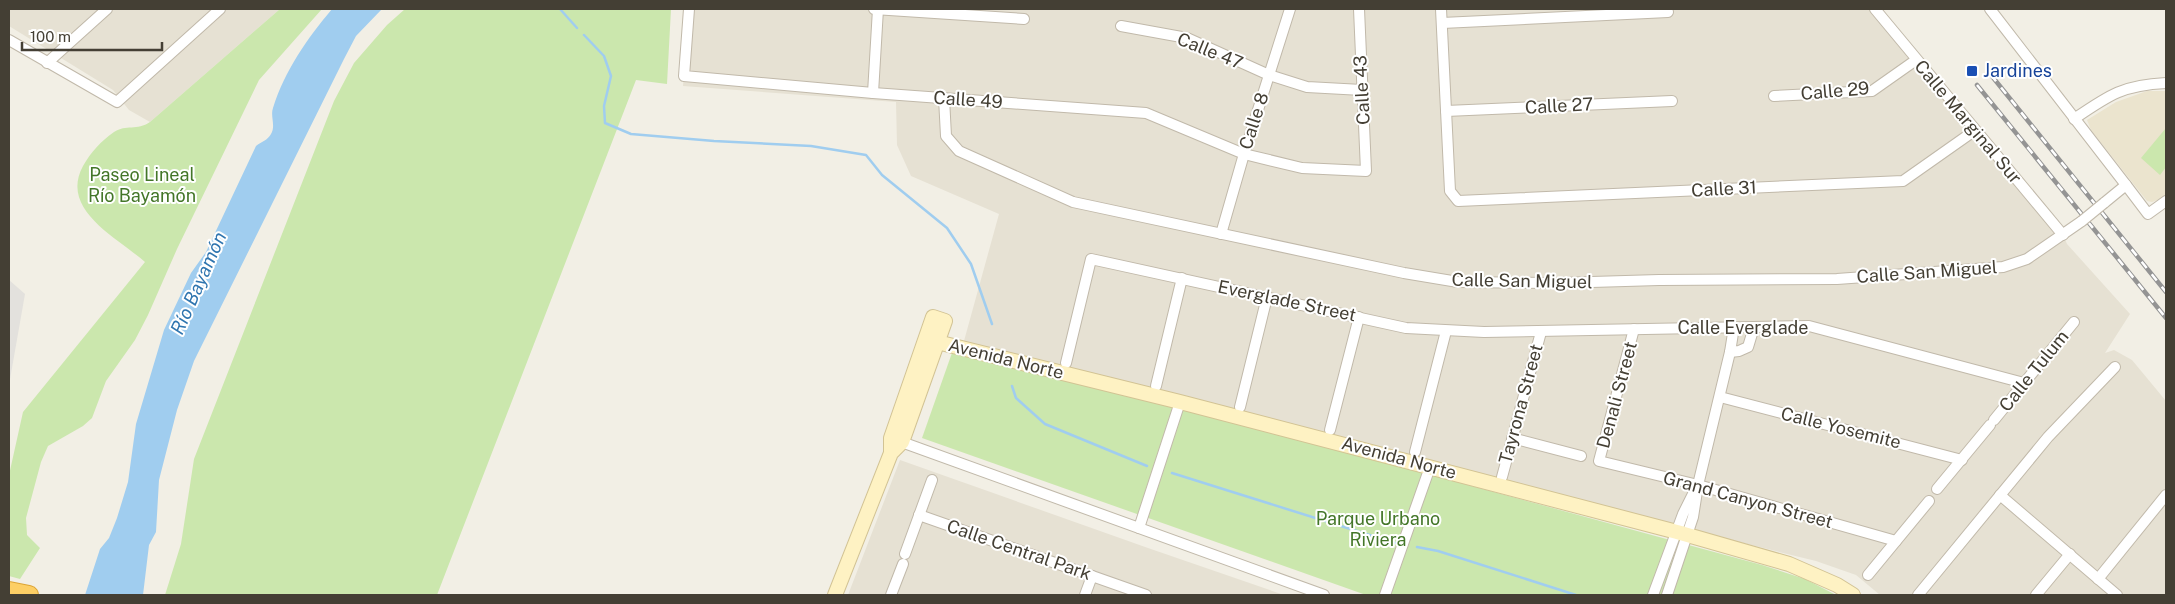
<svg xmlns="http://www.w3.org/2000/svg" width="2175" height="604" font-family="'Public Sans',sans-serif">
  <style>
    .residential { fill: #e6e1d3 }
    .education { fill: #ebe4ce }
    .green { fill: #cbe7ad }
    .parking { fill: #e3e1dd }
    .water { fill: #a0cdef }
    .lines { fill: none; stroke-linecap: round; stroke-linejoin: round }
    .stream { stroke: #a0cdef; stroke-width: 2.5 }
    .street-casing { stroke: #c1b9aa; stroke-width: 12 }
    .secondary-casing { stroke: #d2c394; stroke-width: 16 }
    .highway-casing { stroke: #dca435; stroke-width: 20 }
    .street { stroke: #fff; stroke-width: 10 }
    .secondary { stroke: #fef2c3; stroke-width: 14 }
    .highway { stroke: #fdcf65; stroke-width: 18 }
    .rail-casing { stroke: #949494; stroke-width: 4.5 }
    .rail { stroke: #fff; stroke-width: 2.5; stroke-dasharray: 8; stroke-linecap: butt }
    .street-bridge-casing { stroke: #c1b9aa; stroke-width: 12; stroke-linecap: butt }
    .street-bridge { stroke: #fff; stroke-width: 10 }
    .transit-dot { fill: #1a4fb4; stroke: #fff; stroke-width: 2 }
    .labels { text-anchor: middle; stroke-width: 4; stroke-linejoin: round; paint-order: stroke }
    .street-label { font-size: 18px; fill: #443f34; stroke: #fff }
    .transit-label { font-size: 18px; fill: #164399; stroke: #fff; text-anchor: start }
    .park-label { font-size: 18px; fill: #437628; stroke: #fff }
    .water-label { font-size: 19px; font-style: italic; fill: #2f75af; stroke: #fff }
  </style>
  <rect width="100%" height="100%" fill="#f2efe5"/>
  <g class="residential">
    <path d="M9 9H280L150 122 129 110 113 90 9 26Z"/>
    <path d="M689 9H1875L2063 235 2067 244 2130 314 2105 353 2114 350 2132 360 2166 401V595H1880L1856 575 1816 561 1670 525 964 341 999 214 911 176 897 145 896 102 683 86Z"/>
    <path d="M900 460 1148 548 1284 595H848Z"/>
  </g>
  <path class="education" d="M2147 91H2166V197L2152 202 2147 201 2091 130 2087 120 2116 102Z"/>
  <g class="green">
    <path d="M280 9H322L259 80 177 249 148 315 135 340 106 381 92 418 83 426 48 446 41 462 26 518 27 535 40 548 20 579 9 576V475L23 412 145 262C118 238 59 210 83 166 91 152 101 141 114 132 126 124 137 131 150 122Z"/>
    <path d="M405 9H671L667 84 636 80 437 595H165L181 544 194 459 334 101 354 63 387 25Z"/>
    <path d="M2166 128V167L2160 175 2141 158Z"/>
    <path d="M953 350 1119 390 1762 565 1805 579 1836 595H1366L922 438Z"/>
  </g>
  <path class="parking" d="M9 280 25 294 9 385Z"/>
  <path class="water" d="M332 9H382L356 36 344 59 194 361 177 410 159 480 156 532 149 545 143 595H85L100 549 109 538 117 518 128 482 136 424 164 330 191 273 206 252 256 146C261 142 268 140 271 134 276 126 270 116 273 108 285 70 307 39 332 9Z"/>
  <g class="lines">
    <g class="stream">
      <path d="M560 9 577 28"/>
      <path d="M584 35 604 56 611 76 604 106 605 123 631 134 714 141 811 146 866 155 882 175 947 228 971 264 992 324"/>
      <path d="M1012 386 1016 398 1045 424 1147 466"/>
      <path d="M1172 473 1395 543"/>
      <path d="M1417 547 1438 551 1576 595"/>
    </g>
    <defs>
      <g id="street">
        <path d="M689 9 684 76 873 93 1146 113 1244 154 1302 168 1366 171 1359 9"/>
        <path d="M874 9 1024 19"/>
        <path d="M1441 9 1450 191 1458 201 1903 181 1974 131"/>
        <path d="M1875 9 2063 235"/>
        <path d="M1990 9 2126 185"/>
        <path d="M1442 23 1668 12"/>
        <path d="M1121 26 1187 38 1269 75 1307 87 1362 90"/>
        <path d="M9 40 117 102 220 9"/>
        <path d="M47 63 107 9"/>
        <path d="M873 93 878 9"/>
        <path d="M1774 96 1872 91 1916 60"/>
        <path d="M944 98 946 136 959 151 1073 202 1404 273 1458 282 1558 283 1659 280 1837 279 2003 267 2027 259 2082 221"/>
        <path d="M1446 111 1672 101"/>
        <path d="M2074 119C2109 95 2123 85 2166 83"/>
        <path d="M2104 203 2126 185 2148 214 2166 201"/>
        <path d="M1221 234 1244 154 1290 9"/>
        <path d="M1634 329 1599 461 1698 485 1896 541"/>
        <path d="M1730 352 1739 351 1748 347 1754 327"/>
        <path d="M1066 363 1091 259 1406 328 1484 332 1809 326 2024 383"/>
        <path d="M1156 386 1182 278"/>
        <path d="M1720 397 1962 460"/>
        <path d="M1240 407 1267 297"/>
        <path d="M1994 420 2074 322"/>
        <path d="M1330 430 1359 317"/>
        <path d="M1512 438 1581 456"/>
        <path d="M896 440 1324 595"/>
        <path d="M1415 452 1446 331"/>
        <path d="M1502 477 1541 332"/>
        <path d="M1937 489 1990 425"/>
        <path d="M2000 495 2117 595"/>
        <path d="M919 515 1146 595"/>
        <path d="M1139 528 1180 402"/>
        <path d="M905 554 932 480"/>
        <path d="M1868 575 1929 501"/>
        <path d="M2098 579 2166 495"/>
        <path d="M891 595 903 564"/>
        <path d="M1085 595 1092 576"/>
        <path d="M1385 595 1430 467"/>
        <path d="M1653 595 1683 514 1694 492"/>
        <path d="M1667 595 1693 517 1698 485 1730 352 1734 327"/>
        <path d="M1918 595 2048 437 2115 367"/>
        <path d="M2036 595 2070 554"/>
      </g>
      <g id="secondary">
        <path d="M937 342 1180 402 1677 532 1789 564 1837 585 1853 595"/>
        <path d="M835 595 891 453V438L933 317 945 321 902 442 891 453"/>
      </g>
      <path id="highway" d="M9 591 29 595"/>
    </defs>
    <use href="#street" class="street-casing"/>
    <use href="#secondary" class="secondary-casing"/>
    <use href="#highway" class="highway-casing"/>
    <use href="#street" class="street"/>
    <use href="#secondary" class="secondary"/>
    <use href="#highway" class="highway"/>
    <defs>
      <g id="rail">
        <path d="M1991 75 2166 292"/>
        <path d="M1977 85 2166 318"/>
      </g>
    </defs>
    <use href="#rail" class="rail-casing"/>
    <use href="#rail" class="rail"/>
    <defs>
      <path id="street-bridge" d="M2082 221 2104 203"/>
    </defs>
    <use href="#street-bridge" class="street-bridge-casing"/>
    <use href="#street-bridge" class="street-bridge"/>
  </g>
  <rect class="transit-dot" x="1966" y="65" width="12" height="12" rx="2.5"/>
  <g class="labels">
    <g class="street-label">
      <text transform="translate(1210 51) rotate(22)" y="6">Calle 47</text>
      <text transform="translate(1362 90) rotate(-93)" y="6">Calle 43</text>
      <text transform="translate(1835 91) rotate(-5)" y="6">Calle 29</text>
      <text transform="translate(968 100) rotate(4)" y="6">Calle 49</text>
      <text transform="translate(1559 106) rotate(-3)" y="6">Calle 27</text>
      <text transform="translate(1254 121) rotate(-72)" y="6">Calle 8</text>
      <text transform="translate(1968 122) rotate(50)" y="6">Calle Marginal Sur</text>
      <text transform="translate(1724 189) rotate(-3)" y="6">Calle 31</text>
      <text transform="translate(1927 272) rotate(-4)" y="6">Calle San Miguel</text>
      <text transform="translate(1522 281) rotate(1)" y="6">Calle San Miguel</text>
      <text transform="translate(1287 301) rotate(12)" y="6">Everglade Street</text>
      <text x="1743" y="334">Calle Everglade</text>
      <text transform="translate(1006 359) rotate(14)" y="6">Avenida Norte</text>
      <text transform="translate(2034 371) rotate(-51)" y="6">Calle Tulum</text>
      <text transform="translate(1617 395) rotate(-75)" y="6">Denali Street</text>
      <text transform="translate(1521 404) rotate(-75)" y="6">Tayrona Street</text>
      <text transform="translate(1841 428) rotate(14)" y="6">Calle Yosemite</text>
      <text transform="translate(1399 458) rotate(15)" y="6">Avenida Norte</text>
      <text transform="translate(1748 500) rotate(15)" y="6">Grand Canyon Street</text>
      <text transform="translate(1019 550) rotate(19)" y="6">Calle Central Park</text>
    </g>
    <g class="transit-label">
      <text x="1983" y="77">Jardines</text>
    </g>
    <g class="park-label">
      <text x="142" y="181">Paseo Lineal<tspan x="142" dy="21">Río Bayamón</tspan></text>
      <text x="1378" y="525">Parque Urbano<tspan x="1378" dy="21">Riviera</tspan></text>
    </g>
    <g class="water-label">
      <text transform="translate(198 283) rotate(-66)" y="7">Río Bayamón</text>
    </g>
  </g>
  <rect width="2175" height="604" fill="none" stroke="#443f34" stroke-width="20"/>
  <path d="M22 42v8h140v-8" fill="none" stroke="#443f34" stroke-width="2.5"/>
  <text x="30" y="42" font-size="15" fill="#443f34" stroke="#ffffff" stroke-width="4" paint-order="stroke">100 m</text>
</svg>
